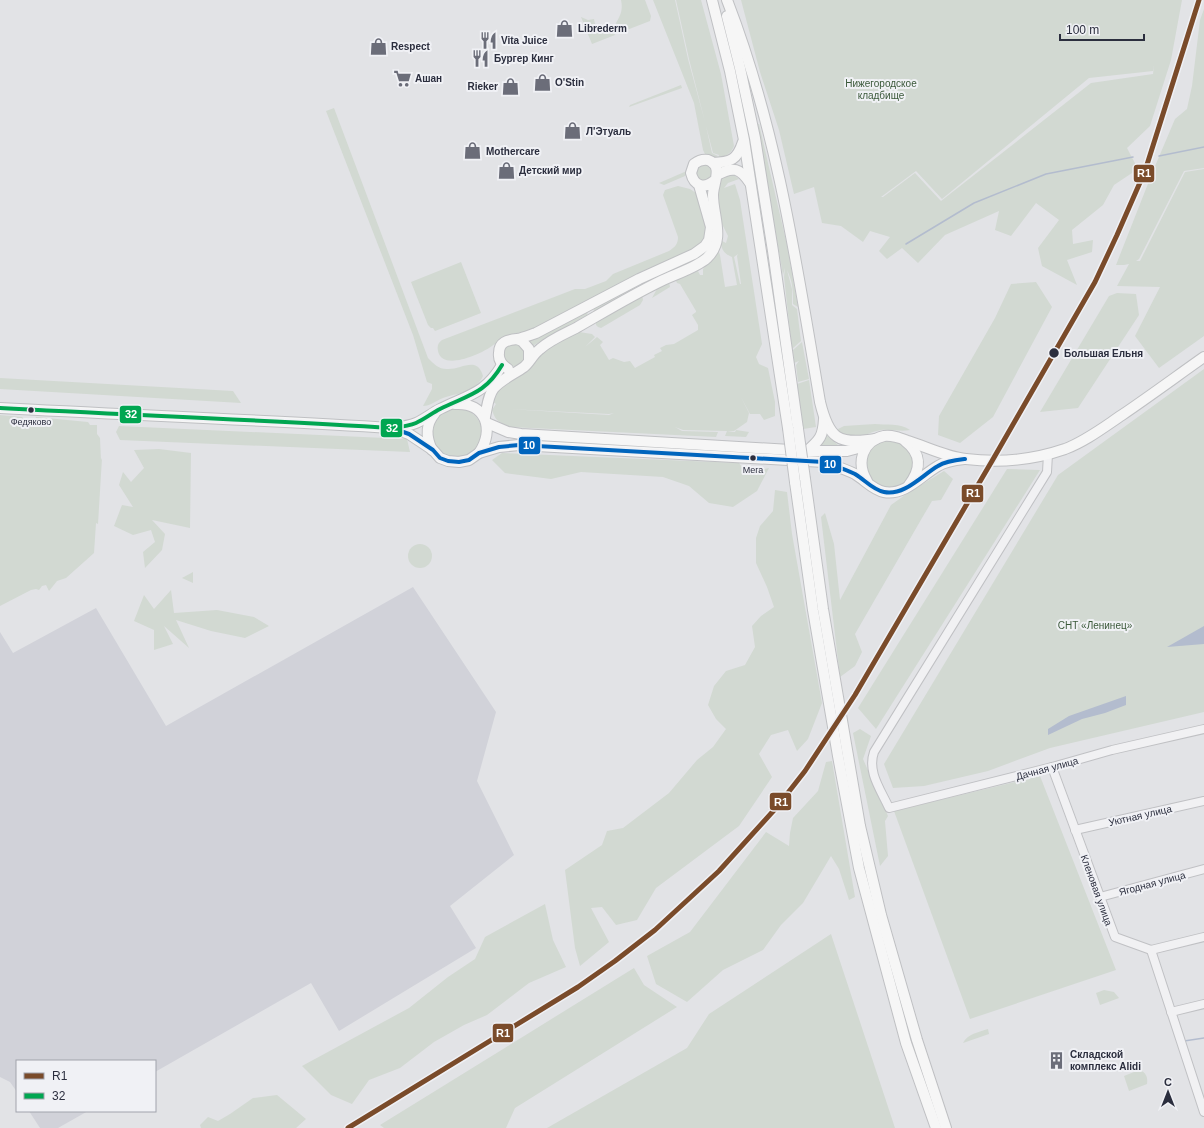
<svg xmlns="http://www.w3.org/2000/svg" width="1204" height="1128" font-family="Helvetica,sans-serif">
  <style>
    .built { fill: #d1d2d9 }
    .green { fill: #d2d9d2; fill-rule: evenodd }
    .water { fill: #b3bcce }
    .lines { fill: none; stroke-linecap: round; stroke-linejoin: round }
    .stream { stroke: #b3bcce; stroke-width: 1.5 }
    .minor-casing { stroke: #c0c1c4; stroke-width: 10 }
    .major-casing { stroke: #bfc0c3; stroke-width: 12 }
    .minor { stroke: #f1f1f3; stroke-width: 8 }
    .major { stroke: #f6f6f6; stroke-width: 10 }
    .major-bridge-casing { stroke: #bfc0c3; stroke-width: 12; stroke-linecap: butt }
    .major-bridge { stroke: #f6f6f6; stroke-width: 10 }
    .bus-1-casing { stroke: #f0f1f5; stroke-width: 7 }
    .bus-2-casing { stroke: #f0f1f5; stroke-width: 7 }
    .bus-1 { stroke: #00a651; stroke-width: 4 }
    .bus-2 { stroke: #0065bd; stroke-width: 4 }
    .rail-1-casing { stroke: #f0f1f5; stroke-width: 8 }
    .rail-1 { stroke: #7a4b2a; stroke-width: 5 }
    .stop-dot { fill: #2b2e3e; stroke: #f0f1f5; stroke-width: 1.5 }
    .labels { text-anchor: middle; stroke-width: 4; stroke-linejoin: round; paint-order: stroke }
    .bus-label { font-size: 9px; fill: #2b2e3e; stroke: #f0f1f5 }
    .poi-label { font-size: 10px; font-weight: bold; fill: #2b2e3e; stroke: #f0f1f5; text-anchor: start }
    .park-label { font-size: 10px; fill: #3a5839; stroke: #f0f1f5 }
    .stop-label { font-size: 10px; font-weight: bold; fill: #2b2e3e; stroke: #f0f1f5; text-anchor: start }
    .street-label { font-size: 10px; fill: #2b2e3e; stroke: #f0f1f5 }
    .line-badge { stroke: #f0f1f5; stroke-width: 1.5 }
    .badge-label { font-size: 11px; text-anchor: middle; font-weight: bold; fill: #fff }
  </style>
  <rect width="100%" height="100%" fill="#e2e3e6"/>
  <g class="built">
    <path d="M413 587 496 712 477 781 514 855 450 906 476 948 339 1031 311 983 155 1072V1061H17V1092L10 1082 0 1077V632L13 653 96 608 166 726Z"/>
    <path d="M29 1111H88L58 1128H40Z"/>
  </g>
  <g class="green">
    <path d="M621 0H645L651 16 650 21 619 33 616 23C621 15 623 9 621 0Z"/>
    <path d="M653 0H675L688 59 705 122 689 59 676 0H701L721 74 734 146C731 154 726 156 718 158L719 155 713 153 706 126 712 153 718 156 716 159 706 156 703 150 694 103Z"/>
    <path d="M741 0H1182L1171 60 1150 126 1127 148 1138 169 1114 185 1103 205 1072 230 1073 244 1093 240 1092 252 1067 260 1077 285 1042 266 1038 248 1059 220 1036 203 1011 236 995 230 999 211 945 235 918 263 902 248 887 259 879 251 890 237 870 231 863 242 841 226 822 223 814 187 794 194 779 130 760 72ZM1154 65 1153 74 1091 83 941 201 915 173 883 197H881L916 171 942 199 1089 78 1153 71Z"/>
    <path d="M1204 9V168L1184 171 1139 259 1136 261H1140L1185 172 1204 169V336L1159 368 1135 336 1160 287 1117 286 1129 264 1124 265H1116L1153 171 1175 119 1187 109 1192 86 1200 20Z"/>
    <path d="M581 17 588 20 594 19 597 33 612 27 615 35 592 44Z"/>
    <path d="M681 85 682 88 629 107 630 105Z"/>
    <path d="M334 108 428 358C434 364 438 369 447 369 461 370 477 355 483 376 476 391 460 393 446 397 438 399 431 406 423 406L432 389V384L427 382 413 335 326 111Z"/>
    <path d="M757 124H759L787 245 798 307 793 304C793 292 793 282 787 270L792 289V305L797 309 801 341 792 349 784 277 785 268 783 275Z"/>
    <path d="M705 164 711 167 712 177 702 182 696 177C696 169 697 167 705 164Z"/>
    <path d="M689 170 685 176 664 185 659 183Z"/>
    <path d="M731 173 739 179 728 183 724 188 735 184 740 200 762 344 756 357 759 364 768 368 775 402V416L764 420 760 414H750L741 397 749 413 747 422 734 431 727 432H735L736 430 749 432 746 437 725 436 727 431 683 430 675 427 682 431 718 432 716 437 510 427 499 423H502C496 421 494 416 492 410L496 404 493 402V395L538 354 579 332 592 334 595 337 585 347 597 337 603 342 600 345 609 360 613 358 624 362 630 361 635 368 655 357 654 355 662 351 660 348 666 345 674 344 698 330V325L692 315 696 312V311L680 284 677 283 676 281 678 279 698 271 700 275H703V269L713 257 717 247 720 255 725 287 737 285 732 257C723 253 722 250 720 240L726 243 728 236 717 214 715 206 721 177ZM738 254 737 256 741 284H740L734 257ZM507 409 609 414 614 413 609 415Z"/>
    <path d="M678 186 690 189 696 193 708 224 705 244 531 331C523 332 514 333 507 336 500 339 494 345 489 348 478 355 442 371 438 351 437 346 438 343 442 340L575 289H585L606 281 613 274 669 251C675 247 678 244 678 237L663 195 665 190Z"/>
    <path d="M461 262 481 313 435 331 433 328H431L428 325 411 282Z"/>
    <path d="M669 282 670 287 652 298 658 287Z"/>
    <path d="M1036 282 1052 307 993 417 960 443 938 435 939 416 995 318 1011 284Z"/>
    <path d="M637 285 635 288 594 311 593 308Z"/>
    <path d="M1117 293 1136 294 1139 315 1078 408 1040 412 1109 296Z"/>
    <path d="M642 295 643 300 640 305 601 328 598 327 596 325V321Z"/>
    <path d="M589 307 587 315 529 348 524 339Z"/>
    <path d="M802 342 809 379 798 382 796 365 799 361 798 354 799 361 794 363 793 350Z"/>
    <circle cx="514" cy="355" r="11"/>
    <path d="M1204 369V712L1050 748 988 771 924 786 893 788 884 764 1058 475Z"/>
    <path d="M0 378 233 391 241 403 0 389Z"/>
    <path d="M809 380 816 427 803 429 797 384Z"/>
    <circle cx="457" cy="433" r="25"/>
    <path d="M0 415 22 417 25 420H35L36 417 88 422 90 425H97V434L100 438 101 460 102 458 98 524 96 523 94 553 66 578 57 581 49 591 46 585 42 586 39 590 36 589 31 590 0 606Z"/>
    <path d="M875 424C885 425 901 423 910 430 901 432 890 429 881 430 863 433 860 443 839 433L838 429 844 426Z"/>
    <path d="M119 426 407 439 410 452 120 440 116 432Z"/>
    <path d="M824 433 838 445H818Z"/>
    <circle cx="890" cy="464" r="24"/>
    <path d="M159 449 191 453 190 528 152 520 165 534 162 550 145 568 143 552 155 542 151 530 133 535 114 526 122 505 133 507 119 485 123 472 131 482 144 468 134 450Z"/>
    <path d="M502 453 739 463 746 473 769 468 757 491 733 507 709 503 689 486 663 477 581 472 551 479 505 473 492 460Z"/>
    <path d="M1007 469 1040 470 876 729 858 708Z"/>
    <path d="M944 471 953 479 941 500 932 501 922 518 855 634 862 652 855 666 840 677 821 517 825 513 834 544 840 600 891 505 905 495Z"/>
    <path d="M775 490 787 492 792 534 822 703 808 739 797 751 788 730 771 735 759 754 772 777 739 826 656 888 637 920 616 925 602 907 591 908 609 942 580 966 575 948 565 870 602 845 607 831 623 828 669 793 697 760 713 747 726 729 716 719 708 705 714 686 726 671 745 665 755 647 752 626 761 616 774 607 767 587 756 563V538L760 526 773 511Z"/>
    <circle cx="420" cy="556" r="12"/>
    <path d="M193 572V583L182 578Z"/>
    <path d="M171 590 174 613 217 610 254 617 269 626 245 638 211 631 176 620 189 648 164 626 173 644 154 650V630L134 621 144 595 154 609Z"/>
    <path d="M860 729 871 736 863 759 888 816 885 821 888 856 880 866 853 733Z"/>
    <path d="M832 761 855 897 849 900 839 869 831 856 803 903 781 925 763 950 723 970 687 1002 656 984 647 956 690 932 766 832 789 846 790 833 793 818 818 791 826 762Z"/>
    <path d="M1040 776 1116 970 970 1019 894 811Z"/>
    <path d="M545 904 553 940 566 967 529 983 487 1015 464 1025 434 1042 400 1068 369 1080 352 1104 331 1095 302 1066 409 1008 448 977 475 959 485 937Z"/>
    <path d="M831 934 895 1128H547L687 1048 709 1014Z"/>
    <path d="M634 968 644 985 677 1007 515 1108 506 1128H384L380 1125Z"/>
    <path d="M1104 990 1114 992 1119 998 1100 1005 1096 993Z"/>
    <path d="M988 1029 989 1034 963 1043C967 1034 979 1032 988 1029Z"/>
    <path d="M1139 1070C1146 1072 1148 1077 1147 1084L1129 1091 1124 1076Z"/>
    <path d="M277 1095 306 1119 296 1128H201L200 1125 208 1117 218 1121 230 1114 253 1098Z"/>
  </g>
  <g class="water">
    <path d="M1204 626V644L1167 647Z"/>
    <path d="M1126 696V705L1105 713 1082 719 1048 735V729L1069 716Z"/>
  </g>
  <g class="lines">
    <g class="stream">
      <path d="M1159 156 1204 147"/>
      <path d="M906 244 974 203 1046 174 1133 157"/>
      <path d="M1184 1041 1204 1038"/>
    </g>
    <defs>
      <g id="minor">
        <path d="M1048 454 1047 472 874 752C867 772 881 790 889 808L1052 767 1112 750 1204 729"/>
        <path d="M1052 767 1115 937 1151 950"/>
        <path d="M1075 830 1204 801"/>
        <path d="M1100 897 1204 869"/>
        <path d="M1151 950 1204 1112"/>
        <path d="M1151 950 1204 937"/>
        <path d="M1171 1012 1204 1004"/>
      </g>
      <g id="major">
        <path d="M712 0 730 71 744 140 788 428"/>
        <path d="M727 0C777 129 797 266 820 402 829 439 838 445 876 439"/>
        <path d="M727 16 740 68 755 138 773 251 798 429"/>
        <path d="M713 163C731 162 737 160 743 142"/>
        <path d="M717 175C733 166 740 168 750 183"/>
        <path d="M517 339 522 341 529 349V360"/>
        <path d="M508 369C502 365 498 360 499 353 499 342 507 340 517 339 523 338 530 335 536 333L639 279 694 254 705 246 709 240 711 227 699 185"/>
        <path d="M455 404C486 402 495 430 479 453"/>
        <path d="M0 408C131 415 261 420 392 428 400 427 409 426 416 423 425 419 432 413 440 409 468 395 485 394 502 365"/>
        <path d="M485 417C487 408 488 395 494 388 502 379 514 374 524 367 530 362 533 354 540 349 550 340 564 334 576 328 604 312 632 295 661 281 675 274 696 268 707 258 726 240 713 217 713 195 713 184 724 165 708 160 703 159 698 161 694 164L691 173C694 186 704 189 714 181"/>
        <path d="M487 423 508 432 521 434 807 451H847L866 446"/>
        <path d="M392 428 409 434 433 450 440 458 448 461 459 462 469 460 479 453 499 447 519 445 824 462C835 466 845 469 855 474 865 480 873 490 884 492 905 496 922 475 938 466 946 461 956 460 965 459"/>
        <path d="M905 441C922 454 921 469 909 485"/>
        <path d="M432 450C426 437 425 425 435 413"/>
        <path d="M807 451C820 440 823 436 824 419"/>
        <path d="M805 479 823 609 860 826 881 915 917 1040 946 1128"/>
        <path d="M867 481C856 463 862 441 884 436 893 435 900 438 908 441 927 447 946 457 966 459 999 463 1033 460 1065 449 1086 441 1104 427 1122 415 1150 396 1177 376 1204 357"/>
        <path d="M795 482 813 610 838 756 859 868 906 1043 936 1128"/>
      </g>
    </defs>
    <use href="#minor" class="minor-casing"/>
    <use href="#major" class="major-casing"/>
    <use href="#minor" class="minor"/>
    <use href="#major" class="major"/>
    <defs>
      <g id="major-bridge">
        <path d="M788 428 795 482"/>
        <path d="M798 429 805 479"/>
      </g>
    </defs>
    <use href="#major-bridge" class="major-bridge-casing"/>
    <use href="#major-bridge" class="major-bridge"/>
    <defs>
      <path id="bus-1" d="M0 408C131 415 261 420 392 428 400 427 409 426 416 423 425 419 432 413 440 409 468 395 485 394 502 365"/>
      <path id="bus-2" d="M392 428 409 434 433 450 440 458 448 461 459 462 469 460 479 453 499 447 519 445 824 462C835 466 845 469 855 474 865 480 873 490 884 492 905 496 922 475 938 466 946 461 956 460 965 459"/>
    </defs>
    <use href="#bus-1" class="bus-1-casing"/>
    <use href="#bus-2" class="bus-2-casing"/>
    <use href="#bus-1" class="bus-1"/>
    <use href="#bus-2" class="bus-2"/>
    <defs>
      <path id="rail-1" d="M348 1128 578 987 615 961 655 930 719 871 776 808 805 771 855 695 992 461 1095 282 1117 235 1145 171 1199 0"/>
    </defs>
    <use href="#rail-1" class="rail-1-casing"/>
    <use href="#rail-1" class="rail-1"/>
  </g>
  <defs>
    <symbol id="shop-bare" viewBox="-9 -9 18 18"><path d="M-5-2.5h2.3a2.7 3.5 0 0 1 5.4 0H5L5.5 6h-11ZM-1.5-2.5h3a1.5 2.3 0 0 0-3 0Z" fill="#6b6d79" stroke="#f0f1f5" stroke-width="2.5" paint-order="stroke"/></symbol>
    <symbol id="restaurant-bare" viewBox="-9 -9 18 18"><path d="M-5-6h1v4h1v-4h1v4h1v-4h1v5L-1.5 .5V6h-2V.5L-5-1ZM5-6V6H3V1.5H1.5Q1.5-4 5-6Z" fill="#6b6d79" stroke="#f0f1f5" stroke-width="2.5" paint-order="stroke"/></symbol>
    <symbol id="supermarket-bare" viewBox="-9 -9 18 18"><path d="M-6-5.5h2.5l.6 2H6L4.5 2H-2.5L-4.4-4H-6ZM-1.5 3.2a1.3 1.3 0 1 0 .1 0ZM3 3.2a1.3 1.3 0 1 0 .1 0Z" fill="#6b6d79" stroke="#f0f1f5" stroke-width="2.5" paint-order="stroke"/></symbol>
    <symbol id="building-bare" viewBox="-9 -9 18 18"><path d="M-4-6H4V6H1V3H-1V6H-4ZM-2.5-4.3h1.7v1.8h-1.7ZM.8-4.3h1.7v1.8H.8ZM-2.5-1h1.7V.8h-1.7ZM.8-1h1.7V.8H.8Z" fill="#6b6d79" stroke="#f0f1f5" stroke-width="2.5" paint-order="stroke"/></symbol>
  </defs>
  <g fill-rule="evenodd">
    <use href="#shop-bare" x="552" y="16" width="25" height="25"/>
    <use href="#restaurant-bare" x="476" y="28" width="25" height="25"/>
    <use href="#shop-bare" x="366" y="34" width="25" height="25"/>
    <use href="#restaurant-bare" x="468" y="46" width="25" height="25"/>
    <use href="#supermarket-bare" x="390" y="66" width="25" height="25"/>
    <use href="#shop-bare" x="530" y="70" width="25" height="25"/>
    <use href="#shop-bare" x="498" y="74" width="25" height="25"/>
    <use href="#shop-bare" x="560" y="118" width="25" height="25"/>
    <use href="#shop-bare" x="460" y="138" width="25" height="25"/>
    <use href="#shop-bare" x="494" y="158" width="25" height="25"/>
    <use href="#building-bare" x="1044" y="1048" width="25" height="25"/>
  </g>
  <g class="stop-dot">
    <circle cx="1054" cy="353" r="5.5"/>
    <circle cx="31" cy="410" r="3.5"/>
    <circle cx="753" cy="458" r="3.5"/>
  </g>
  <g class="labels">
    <g class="bus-label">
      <text x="31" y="425">Федяково</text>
      <text x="753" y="473">Мега</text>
    </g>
    <g class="poi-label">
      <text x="578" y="32">Librederm</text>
      <text x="501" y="44">Vita Juice</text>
      <text x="391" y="50">Respect</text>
      <text x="494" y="62">Бургер Кинг</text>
      <text x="415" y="82">Ашан</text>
      <text x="555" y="86">O'Stin</text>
      <text x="498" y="90" text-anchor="end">Rieker</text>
      <text x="586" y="135">Л'Этуаль</text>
      <text x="486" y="155">Mothercare</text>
      <text x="519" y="174">Детский мир</text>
      <text x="1070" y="1058">Складской<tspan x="1070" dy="12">комплекс Alidi</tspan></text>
    </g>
    <g class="park-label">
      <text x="881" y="87">Нижегородское<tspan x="881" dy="12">кладбище</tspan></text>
      <text x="1095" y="629">СНТ «Ленинец»</text>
    </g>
    <g class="stop-label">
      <text x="1064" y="357">Большая Ельня</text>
    </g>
    <g class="street-label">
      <text transform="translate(1047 768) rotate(-15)" y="4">Дачная улица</text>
      <text transform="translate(1140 815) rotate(-13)" y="4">Уютная улица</text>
      <text transform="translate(1152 883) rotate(-15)" y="4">Ягодная улица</text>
      <text transform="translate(1097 890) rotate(70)" y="4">Кленовая улица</text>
    </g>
  </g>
  <g class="line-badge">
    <rect x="1133" y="164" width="22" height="19" rx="4" fill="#7a4b2a"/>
    <rect x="119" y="405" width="23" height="19" rx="4" fill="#00a651"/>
    <rect x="380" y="418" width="23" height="20" rx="4" fill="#00a651"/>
    <rect x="518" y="436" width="23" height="19" rx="4" fill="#0065bd"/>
    <rect x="819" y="455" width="23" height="19" rx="4" fill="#0065bd"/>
    <rect x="961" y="484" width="23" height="19" rx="4" fill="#7a4b2a"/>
    <rect x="769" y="792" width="23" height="19" rx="4" fill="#7a4b2a"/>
    <rect x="492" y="1023" width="22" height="20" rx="4" fill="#7a4b2a"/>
  </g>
  <g class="badge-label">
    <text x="1144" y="177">R1</text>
    <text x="131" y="418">32</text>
    <text x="392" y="432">32</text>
    <text x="529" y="449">10</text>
    <text x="830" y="468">10</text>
    <text x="973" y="497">R1</text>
    <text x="781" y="806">R1</text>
    <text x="503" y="1037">R1</text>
  </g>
  <rect x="16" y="1060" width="140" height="52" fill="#f0f1f5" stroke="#a1a3ac"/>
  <rect x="24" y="1073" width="20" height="6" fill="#7a4b2a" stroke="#a1a3ac"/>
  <text x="52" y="1080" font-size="12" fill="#2b2e3e">R1</text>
  <rect x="24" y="1093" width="20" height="6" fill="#00a651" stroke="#a1a3ac"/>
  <text x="52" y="1100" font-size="12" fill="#2b2e3e">32</text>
  <g transform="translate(1168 1092)" stroke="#f0f1f5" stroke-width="3" paint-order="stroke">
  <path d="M0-3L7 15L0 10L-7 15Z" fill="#2b2e3e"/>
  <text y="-6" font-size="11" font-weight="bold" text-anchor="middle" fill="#2b2e3e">С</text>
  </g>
  <path d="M1060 34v6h84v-6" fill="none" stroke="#2b2e3e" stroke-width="2"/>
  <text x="1066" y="34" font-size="12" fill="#2b2e3e" stroke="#f0f1f5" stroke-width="3" paint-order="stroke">100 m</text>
</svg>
